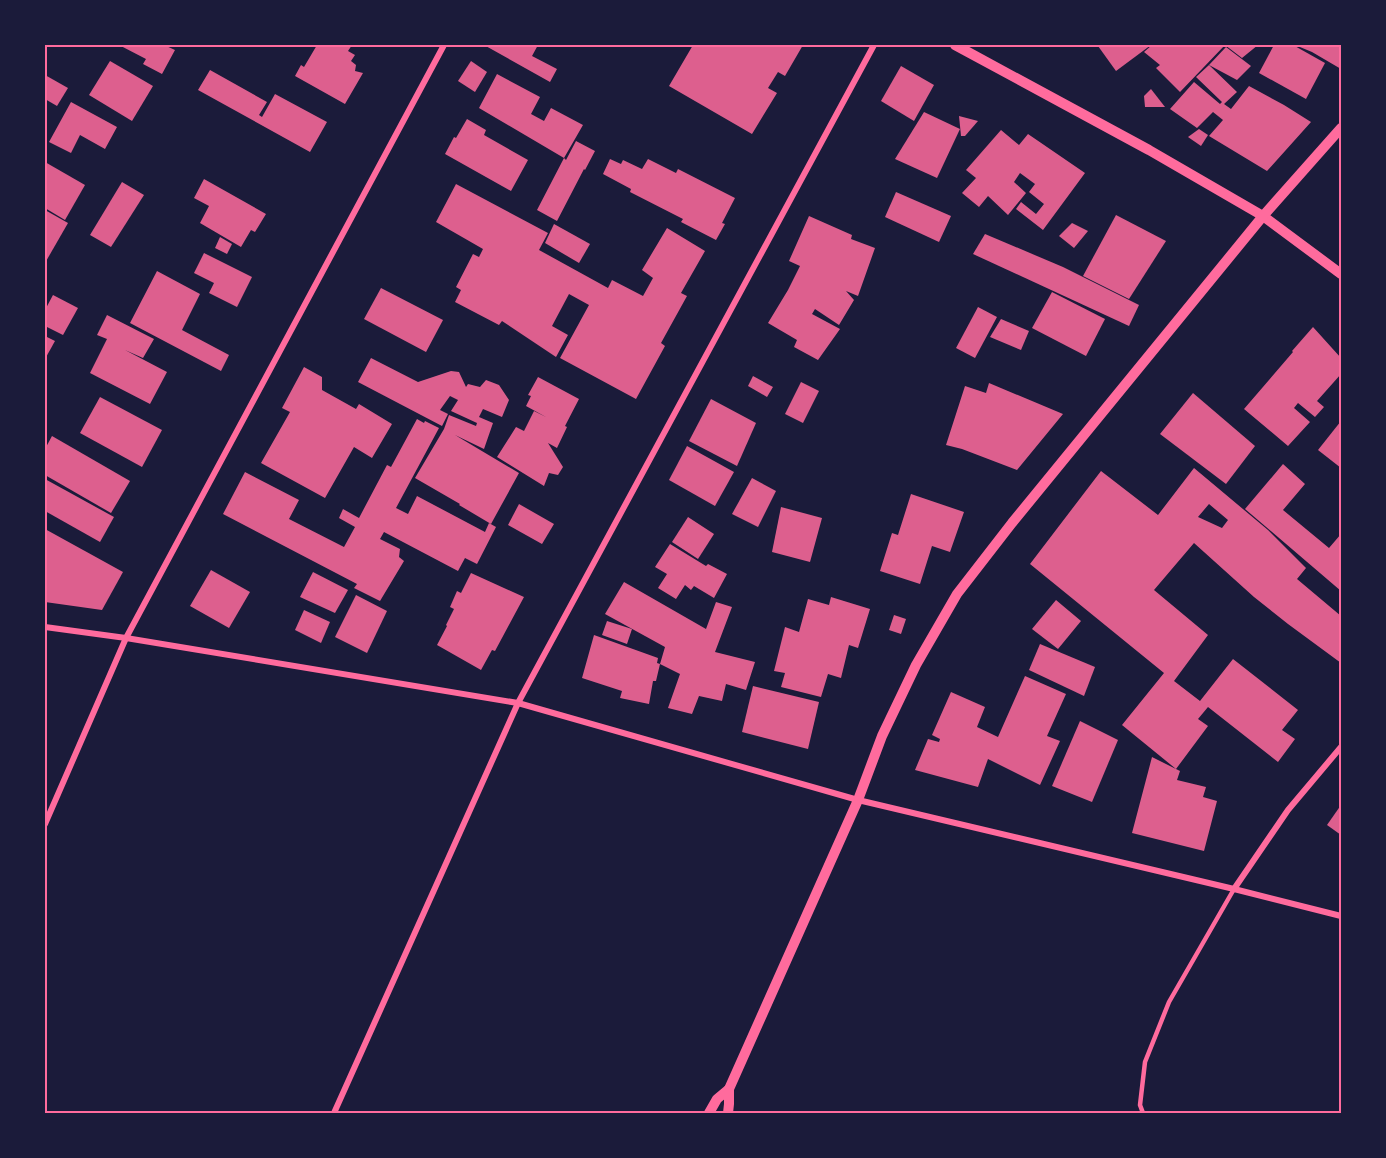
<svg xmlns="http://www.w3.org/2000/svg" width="1386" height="1158" font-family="Raleway,sans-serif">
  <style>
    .building { fill: #dd5f8e; fill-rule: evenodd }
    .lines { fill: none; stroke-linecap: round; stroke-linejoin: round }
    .service { stroke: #ff6b9d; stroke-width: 4.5 }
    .minor { stroke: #ff6b9d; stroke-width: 6 }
    .tertiary { stroke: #ff6b9d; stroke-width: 10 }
    .neatline { fill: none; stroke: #ff6b9d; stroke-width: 2 }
  </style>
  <rect width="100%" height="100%" fill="#1b1b3a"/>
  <g class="building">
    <path d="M119 45H164L175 50 162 74 143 64 146 59Z"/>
    <path d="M317 45H352L348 51 355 55 351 61 356 65 355 71 363 73 345 104 295 76 301 65 304 67Z"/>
    <path d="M484 45H538L532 56 557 69 550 82Z"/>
    <path d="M693 45H803L785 76 778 72 768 88 777 93 752 134 669 86Z"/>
    <path d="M1100 45H1151L1116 71 1098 46Z"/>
    <path d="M1152 45H1258L1242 58 1225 45 1180 92 1156 68 1160 65 1144 52Z"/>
    <path d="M1274 45H1293L1325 63 1306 99 1259 73Z"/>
    <path d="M1295 45H1341V69L1312 52Z"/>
    <path d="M1226 47 1251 66 1237 80 1209 65Z"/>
    <path d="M110 61 153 86 132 121 89 95Z"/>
    <path d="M471 61 487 72 475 92 458 81Z"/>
    <path d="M1209 65 1237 92 1224 104 1231 109 1249 86 1284 105 1311 122 1267 171 1209 136 1223 120 1213 112 1197 128 1170 109 1194 82 1220 104 1222 102 1196 77Z"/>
    <path d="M901 66 934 85 914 121 881 101Z"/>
    <path d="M210 70 267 102 259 115 262 117 275 94 327 122 310 152 198 90Z"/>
    <path d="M497 74 540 97 531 114 544 121 551 108 583 125 564 158 479 108Z"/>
    <path d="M45 75 68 88 57 106 45 99Z"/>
    <path d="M1151 89 1165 107H1145L1144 96Z"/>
    <path d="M71 102 117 127 105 149 80 135 71 153 49 142Z"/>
    <path d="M924 112 960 129 937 178 895 159Z"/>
    <path d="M959 116 978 121 965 136H961Z"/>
    <path d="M467 119 486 130 484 135 528 160 511 191 445 154 454 137 456 138Z"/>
    <path d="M1199 129 1208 135 1201 146 1188 137Z"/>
    <path d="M1001 130 1019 145 1028 134 1085 173 1043 230 1016 209 1021 202 1036 214 1044 204 1029 192 1035 184 1020 173 1014 182 1026 193 1008 215 988 196 979 207 962 193 976 178 966 170Z"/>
    <path d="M576 141 595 151 585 170 584 169 557 221 537 210 564 158 566 160Z"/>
    <path d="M610 159 621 164 623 160 642 169 648 159 676 173 678 169 735 198 722 223 725 224 716 240 681 222 683 219 630 192 631 189 603 174Z"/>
    <path d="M45 162 85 185 65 220 45 208Z"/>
    <path d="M204 179 266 214 255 232 251 230 241 247 200 223 209 206 194 198Z"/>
    <path d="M122 182 144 195 111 247 90 235Z"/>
    <path d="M456 184 548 233 539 250 608 288 612 280 643 296 653 278 642 270 667 228 705 251 681 293 687 296 661 343 665 346 636 399 560 358 589 305 569 294 552 326 568 335 556 357 502 321 499 325 455 302 461 290 456 287 473 254 479 257 483 249 436 222Z"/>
    <path d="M896 192 951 216 939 242 885 217Z"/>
    <path d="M45 210 68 223 45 263Z"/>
    <path d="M1116 215 1166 241 1129 299 1083 276Z"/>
    <path d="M809 216 852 235 851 239 875 248 858 296 846 291 854 300 839 325 815 309 812 314 840 329 818 360 794 347 797 340 768 323 788 290 800 266 789 261Z"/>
    <path d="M1072 223 1088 231 1074 248 1059 236Z"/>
    <path d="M554 224 590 244 579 263 545 243Z"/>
    <path d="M985 234 1063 267 1139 305 1129 326 973 254Z"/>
    <path d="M220 237 232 244 227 254 215 248Z"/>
    <path d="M204 253 252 277 237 307 209 293 214 283 194 273Z"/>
    <path d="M157 271 200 294 182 330 229 355 221 371 130 323Z"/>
    <path d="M381 288 443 320 426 352 364 319Z"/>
    <path d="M1052 292 1105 319 1086 356 1032 328Z"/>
    <path d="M53 295 78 308 63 335 45 326V310Z"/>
    <path d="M978 307 997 317 975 358 956 348Z"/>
    <path d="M107 315 154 339 143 358 125 350 167 372 150 404 90 373 107 339 97 335Z"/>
    <path d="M1001 319 1029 331 1021 350 990 337Z"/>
    <path d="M1313 327 1341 358V374L1317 401 1324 407 1315 417 1298 403 1294 408 1310 422 1288 446 1244 409 1293 352 1292 351Z"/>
    <path d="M45 336 55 341 45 359Z"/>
    <path d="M371 358 418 382 451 371 459 372 466 387 468 384 480 387 486 380 499 385 509 400 502 417 483 409 479 417 493 423 484 449 455 435 519 473 491 524 459 505 460 504 415 478 444 429 449 415 476 426 477 423 451 411 458 400 450 396 440 410 448 414 442 426 358 382Z"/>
    <path d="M304 367 322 377V390L356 409 359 404 392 424 372 458 354 447 325 498 261 463 290 412 282 408Z"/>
    <path d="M753 376 773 387 767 397 748 386Z"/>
    <path d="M538 377 579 399 565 426 567 427 557 448 548 443 563 467 558 475 549 473 544 486 497 457 516 427 524 431 534 411 546 417 526 406 531 396 528 395Z"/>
    <path d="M801 382 819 391 803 423 785 414Z"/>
    <path d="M989 383 1063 414 1017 470 962 449 946 445 965 386 986 393Z"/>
    <path d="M1193 393 1255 446 1226 484 1160 434Z"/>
    <path d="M100 397 162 430 142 467 80 433Z"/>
    <path d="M711 399 756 423 737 466 689 441Z"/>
    <path d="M417 419 424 423 425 421 439 428 396 508 408 514 417 496 485 532 489 523 496 527 477 564 465 558 458 571 384 532 380 539 400 549 399 557 404 561 380 601 354 588 357 584 223 514 245 472 299 500 289 519 344 547 355 527 339 518 343 509 359 518 387 465 391 467Z"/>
    <path d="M1341 421V468L1318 450Z"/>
    <path d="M52 436 130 481 111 513 45 475V449Z"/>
    <path d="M687 446 734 472 715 506 669 480Z"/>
    <path d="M1283 464 1305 484 1283 510 1329 548 1341 534V591L1245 509Z"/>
    <path d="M1194 468 1268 530 1306 568 1297 579 1341 616V663L1288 624 1254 597 1194 543 1154 590 1208 635 1174 681 1200 701 1233 659 1298 710 1282 730 1295 739 1278 762 1208 707 1198 719 1208 726 1176 769 1180 771 1177 780 1206 787 1203 797 1217 801 1204 851 1132 833 1152 757 1176 769 1122 725 1164 673 1030 564 1101 471 1158 515ZM1209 504 1228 520 1222 528 1198 517Z"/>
    <path d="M752 478 776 491 758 527 732 514Z"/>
    <path d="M45 479 114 517 100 542 45 511Z"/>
    <path d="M911 494 964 512 950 552 932 546 920 584 880 571 892 533 898 535Z"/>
    <path d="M519 504 554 524 542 544 508 525Z"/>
    <path d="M781 507 822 518 810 562 772 552Z"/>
    <path d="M688 517 714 534 698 559 672 542Z"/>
    <path d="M45 529 123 572 102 610 45 602Z"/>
    <path d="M670 544 706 566 708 564 727 574 714 598 694 586 691 590 685 585 676 599 658 588 667 574 655 567Z"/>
    <path d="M211 570 250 592 229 628 190 606Z"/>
    <path d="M313 572 348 590 335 613 300 597Z"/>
    <path d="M471 573 524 597 495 651 492 650 481 670 437 645 447 626 446 625 454 609 450 607 457 591 461 593Z"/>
    <path d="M624 582 706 629 716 602 732 607 715 652 755 662 746 690 726 684 722 701 699 696 692 714 668 708 680 674 660 664 665 647 605 614Z"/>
    <path d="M356 595 387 611 367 653 335 637Z"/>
    <path d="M831 597 870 609 858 648 849 645 841 678 828 674 821 697 781 687 785 673 774 671 785 627 799 632 808 599 829 605Z"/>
    <path d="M1056 600 1081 621 1058 649 1032 629Z"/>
    <path d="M304 610 330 622 321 643 295 630Z"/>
    <path d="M894 615 906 619 901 634 889 630Z"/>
    <path d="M607 621 632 629 627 644 602 635Z"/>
    <path d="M594 635 658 658 657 663 660 664 656 681H653L649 704 620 698 622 691 582 678Z"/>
    <path d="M1040 644 1095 667 1084 696 1029 670Z"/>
    <path d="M1025 676 1066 694 1047 736 1060 741 1040 785 988 759 978 787 915 770 928 739 939 742 940 739 932 735 951 692 985 707 977 727 998 737Z"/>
    <path d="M753 686 819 702 808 749 742 732Z"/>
    <path d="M1080 721 1118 740 1092 802 1052 786Z"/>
    <path d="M1341 805V835L1327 825Z"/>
  </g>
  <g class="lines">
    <path class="service" d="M1143 1113 1140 1105 1145 1062 1169 1002 1234 889"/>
    <g class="minor">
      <path d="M45 627 126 638 518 703 858 800 1234 889 1341 916"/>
      <path d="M45 824 126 638 444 45"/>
      <path d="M1234 889 1288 810 1341 747"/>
      <path d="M334 1113 518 703 874 45"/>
    </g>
    <g class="tertiary">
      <path d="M955 45 1149 150 1263 216 1341 274"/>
      <path d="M709 1113 717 1099 729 1089"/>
      <path d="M728 1113 729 1104V1089L858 800 882 736 916 665 957 594 1012 523 1263 216 1341 128"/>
    </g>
  </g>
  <rect width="1386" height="1158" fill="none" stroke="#1b1b3a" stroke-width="93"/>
  <rect x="46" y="46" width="1294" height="1066" class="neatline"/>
</svg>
